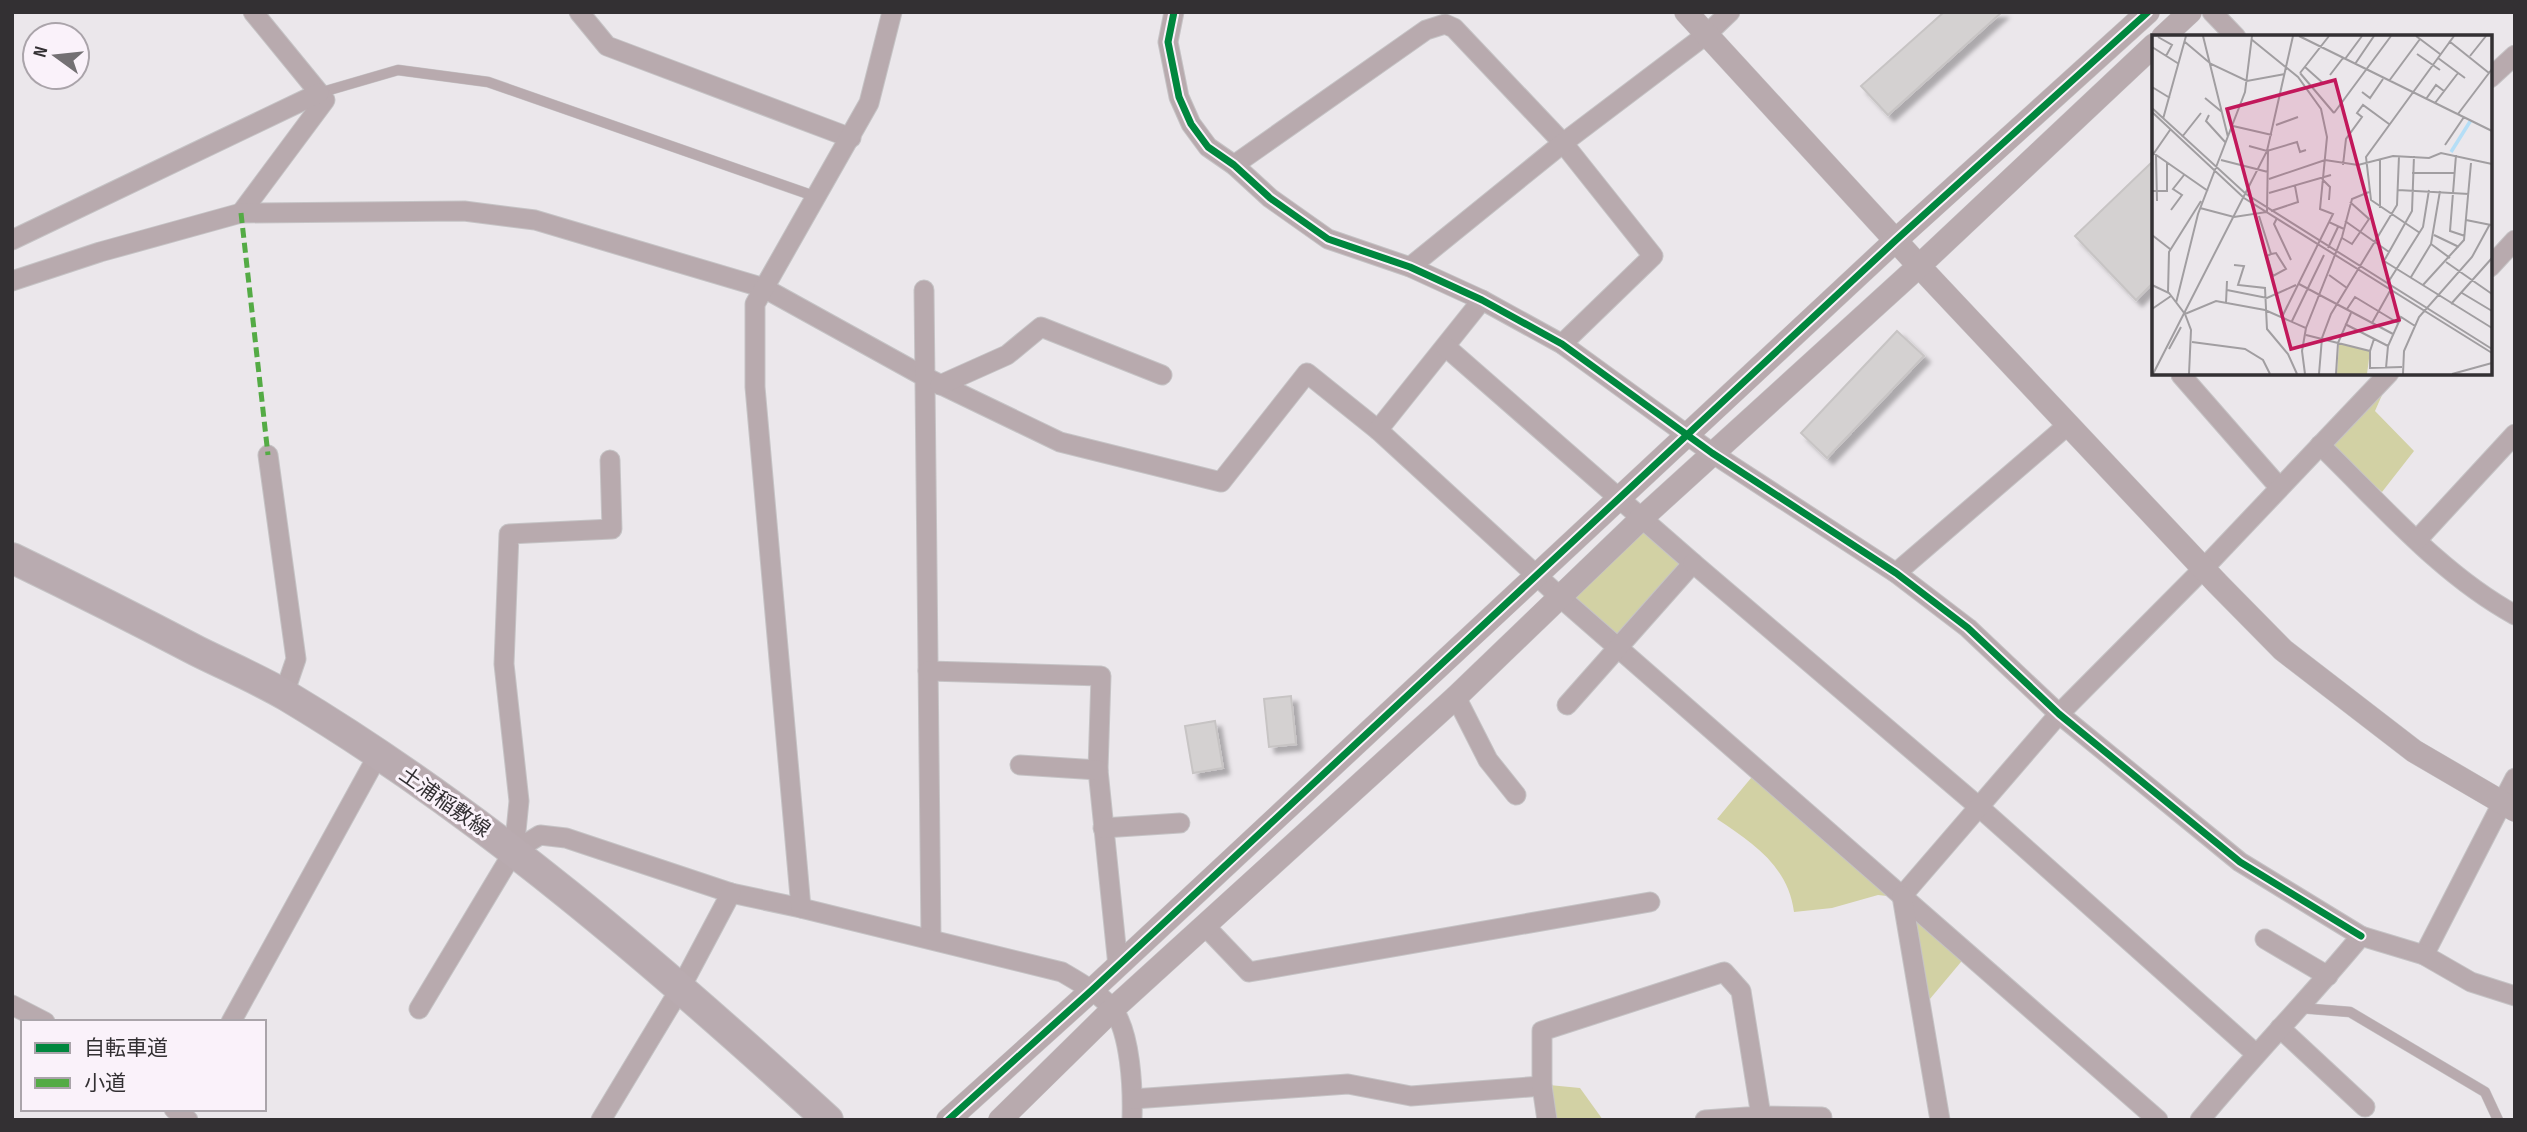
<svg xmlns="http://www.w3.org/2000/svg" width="2527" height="1132" font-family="'Sofia Sans Condensed','Noto Sans JP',sans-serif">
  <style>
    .green { fill: #d2d1a4 }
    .building { fill: #d4d1d1; stroke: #c7c4c4; stroke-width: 2; filter: url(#shadow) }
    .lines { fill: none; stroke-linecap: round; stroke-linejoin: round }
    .service-casing { stroke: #c5c3c5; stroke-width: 11 }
    .minor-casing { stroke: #c5c3c5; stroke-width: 21 }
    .tertiary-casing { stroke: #c5c3c5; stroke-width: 24 }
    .primary-casing { stroke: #c5c3c5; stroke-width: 32 }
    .service { stroke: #b8aaae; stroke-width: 10 }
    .minor { stroke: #b8aaae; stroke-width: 19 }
    .tertiary { stroke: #b8aaae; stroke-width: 23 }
    .primary { stroke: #b9abb0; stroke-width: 30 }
    .quiet { stroke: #54ab45; stroke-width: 5; stroke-dasharray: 10 5; stroke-linecap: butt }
    .cycleway-casing { stroke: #faf2fa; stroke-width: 11 }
    .cycleway { stroke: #00873e; stroke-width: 7 }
    .labels { text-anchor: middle; stroke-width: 6; stroke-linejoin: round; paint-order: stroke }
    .street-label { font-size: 21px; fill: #333033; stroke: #faf2fa }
    .inset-river { fill: none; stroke: #b5def6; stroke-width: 3.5 }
    .inset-road { fill: none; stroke: #a19ea1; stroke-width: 2 }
    .view { fill: #c2185b; fill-opacity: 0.15; stroke: #c2185b; stroke-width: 3.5 }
    .inset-edge { fill: none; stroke: #333033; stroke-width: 3.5 }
  </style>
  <defs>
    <filter id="shadow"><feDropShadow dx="6" dy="6" stdDeviation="2" flood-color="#0004"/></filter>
  </defs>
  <rect width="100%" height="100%" fill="#ebe7eb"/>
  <g class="green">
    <path d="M2386 386 2375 411 2414 451 2382 492 2327 444Z"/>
    <path d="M1641 524 1687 564 1618 640 1567 597Z"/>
    <path d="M1756 772 1896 897 1878 895 1832 908 1794 912C1788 866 1753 843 1717 819Z"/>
    <path d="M1907 905 1966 956 1924 1006Z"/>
    <path d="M1549 1085 1580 1088 1603 1120H1555Z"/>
  </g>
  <g class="building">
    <path d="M1944 12H2002L1888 115 1861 86Z"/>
    <path d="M2154 160V282L2136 300 2075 236Z"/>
    <path d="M1897 331 1924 356 1827 458 1801 433Z"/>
    <path d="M1291 696 1296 744 1269 747 1264 699Z"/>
    <path d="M1215 721 1223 768 1193 773 1185 726Z"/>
  </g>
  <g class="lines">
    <defs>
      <g id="service">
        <path d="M319 93 398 70 488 82 814 196"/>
        <path d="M2300 1008 2350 1012 2485 1092 2498 1120"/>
      </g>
      <g id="minor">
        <path d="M579 12 607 46 851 138"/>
        <path d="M1174 12 1168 42 1179 97 1191 124 1208 147 1234 165 1270 198 1328 239 1410 267 1482 300 1562 344 1712 453 1896 573 1968 628 2059 714 2240 862 2361 936"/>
        <path d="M2212 12 2236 37"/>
        <path d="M2490 78 2515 55"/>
        <path d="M1234 165 1426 30 1445 24 1454 28 1563 143 1653 256 1562 344"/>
        <path d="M241 213 325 100 253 12"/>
        <path d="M12 240 319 93"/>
        <path d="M1410 267 1563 143 1707 34 1730 12"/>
        <path d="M2490 267 2515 240"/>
        <path d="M12 281 100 252 241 213 464 211 535 220 764 288 925 377 1060 442 1221 482 1307 373 1378 430"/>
        <path d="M924 290 931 939"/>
        <path d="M1482 300 1378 430 1560 597 2158 1120"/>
        <path d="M1446 347 1693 563 1567 705"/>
        <path d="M2183 373 2181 375 2279 487"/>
        <path d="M940 385 1007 355 1041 327 1162 375"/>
        <path d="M2320 445C2381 504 2440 574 2515 615"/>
        <path d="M268 455 296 659 284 694"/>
        <path d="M2417 540 2515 434"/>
        <path d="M1693 563 1979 807 2255 1053"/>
        <path d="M1896 573 2069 424"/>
        <path d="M928 671 1101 676 1098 770 1118 966"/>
        <path d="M1456 697 1488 760 1516 795"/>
        <path d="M1020 765 1098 770"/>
        <path d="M1103 828 1180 823"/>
        <path d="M514 851 540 835 566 838 731 893 801 908 1062 972C1079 982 1097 992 1111 1007 1131 1030 1133 1090 1132 1120"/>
        <path d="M1902 896 2059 714 2203 569 2389 373"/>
        <path d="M1902 896 1940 1120"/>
        <path d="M801 908 755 387V304L869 103 892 12"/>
        <path d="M1205 926 1249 972 1650 902"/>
        <path d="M2265 939 2328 976"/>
        <path d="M2424 955 2515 778"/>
        <path d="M12 1005 45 1022"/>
        <path d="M419 1009 514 851 519 801 504 664 509 534 612 529 610 460"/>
        <path d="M231 1022 378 755"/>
        <path d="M2280 1028 2365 1107"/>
        <path d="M1133 1099 1348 1084 1411 1096 1542 1086"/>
        <path d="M174 1109 188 1120"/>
        <path d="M1761 1116 1822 1117"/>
        <path d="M601 1120 680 989 731 893"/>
        <path d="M1547 1120 1542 1086V1031L1724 972 1741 991 1761 1116 1705 1120"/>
        <path d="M2200 1120C2252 1057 2309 999 2361 936L2424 955 2471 982 2515 996"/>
      </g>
      <g id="tertiary">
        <path d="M1686 12 1919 266 2217 583 2283 650 2414 751 2515 810"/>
        <path d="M2163 37 2190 12"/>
        <path d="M948 1120 1092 990 1896 240 2148 12"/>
        <path d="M1000 1120 1113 1009 1456 697 1642 518 1919 266 2154 45"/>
      </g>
      <path id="primary" d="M12 558C74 588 136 619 197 651 227 666 258 679 287 696 484 814 659 966 828 1120"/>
    </defs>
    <use href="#service" class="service-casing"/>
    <use href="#minor" class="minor-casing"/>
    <use href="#tertiary" class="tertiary-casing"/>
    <use href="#primary" class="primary-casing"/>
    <use href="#service" class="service"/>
    <use href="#minor" class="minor"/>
    <use href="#tertiary" class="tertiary"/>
    <use href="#primary" class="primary"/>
    <path class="quiet" d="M241 213 268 455"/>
    <defs>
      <g id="cycleway">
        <path d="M1174 12 1168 42 1179 97 1191 124 1208 147 1234 165 1270 198 1328 239 1410 267 1482 300 1562 344 1712 453 1896 573 1968 628 2059 714 2240 862 2361 936"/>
        <path d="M948 1120 1092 990 1896 240 2148 12"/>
      </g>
    </defs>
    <use href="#cycleway" class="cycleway-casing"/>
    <use href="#cycleway" class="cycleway"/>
  </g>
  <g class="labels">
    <g class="street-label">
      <text transform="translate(445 802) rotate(35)" y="7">土浦稲敷線</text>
    </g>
  </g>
  <g transform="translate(2152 35)">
    <rect width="340" height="340" fill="#ebe7eb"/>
    <path d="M187 308 218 316 215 339H185Z" fill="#d2d1a4"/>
    <path class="inset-river" d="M299 117 319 85"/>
    <path class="inset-road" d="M51 1 76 102M147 1 340 96M264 1 288 19M6 2 20 10 14 21M99 4 146 42 169 74 175 102 168 174 181 179 177 187M297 6 337 38M33 7 59 29 95 46 133 39M0 12 27 29M265 19 288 35M318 21 334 1M286 23 313 43M193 24 210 1M203 29 222 1M153 32 172 49M148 38 182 78M148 38 177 1M178 40 191 23M237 46 268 4M0 52 18 63M210 57 218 63 231 44M53 63 70 77M274 64 284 50 292 56M283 68 306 38M0 73 94 159 340 314M0 77 92 163 340 318M182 78 239 1M306 79 340 34M57 80 54 86 74 108M11 84 34 1M124 90 146 82M81 91 120 100M30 102 49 78M293 110 312 82M97 111 115 116 145 107 148 117 154 115M0 117 56 156M4 120 5 166M304 120 298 196 313 201M0 121 18 95M262 121 260 176 232 226 340 293M69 125 116 137M228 125V173M191 130 194 104 210 82 205 78 211 70 237 89M260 138H303M117 144 173 125 206 130 241 121 277 123 289 118 340 129M170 144 178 152 177 165M246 155 317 159M0 156H15V127M117 158 179 140M48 173 82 182 115 177 116 116M19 175 30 160 21 154 32 140M119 176 146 167 143 151M107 181 119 219 124 218 134 234 121 241 115 221 119 219M125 183 122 189 139 225M314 185 339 190M193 186 237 217M268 198 219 165 214 122 302 1M0 200 18 214M282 200 307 212M190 203 200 209 217 184 198 167M279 209 298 223M176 213 186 192M294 227 340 259M82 230 92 231 86 250 113 253 115 294 136 319 145 339M177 240 195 253M259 242 279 209 288 156M147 249 241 299M235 249 271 192 277 155M0 250 17 258 33 279 64 266 113 275 154 293 150 316 153 339M271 250 312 205 319 128M75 255 115 263 144 250M16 257 17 217 49 166M310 258 340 276M24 268 46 179 93 57 100 1M74 268 75 246M299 269 340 223M0 274 19 261M195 274 203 262 246 288M33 279 39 295 37 339M130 282 177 187 192 194M140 286 172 220M220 288 239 254M193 289 236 311M154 293 190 202 200 164 217 157M154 300 218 316 222 304M40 307 93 314 111 325 118 339M17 314 29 292M218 316V333L250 332M234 333 236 311 249 282 263 291M1 339 115 116 141 1M167 339 170 303 179 279 245 170 247 121M184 339 186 308 199 278M251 339 252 316 267 282 320 222 338 189M300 339 340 328"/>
    <path class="view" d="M183 45 247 285 139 314 75 74Z"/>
    <rect width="340" height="340" class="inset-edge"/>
  </g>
  <rect width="2527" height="1132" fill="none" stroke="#333033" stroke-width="28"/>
  <rect x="21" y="1020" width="245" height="91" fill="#faf2fa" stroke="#aaa4aa" stroke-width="2"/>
  <rect x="35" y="1043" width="35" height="10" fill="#00873e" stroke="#aaa4aa" stroke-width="2"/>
  <text x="84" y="1055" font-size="21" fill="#333033">自転車道</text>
  <rect x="35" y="1078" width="35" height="10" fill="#54ab45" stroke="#aaa4aa" stroke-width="2"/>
  <text x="84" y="1090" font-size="21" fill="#333033">小道</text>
  <g transform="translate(56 56) rotate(285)"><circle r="33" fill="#faf2fa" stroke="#aaa4aa" stroke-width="2"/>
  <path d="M0-5L12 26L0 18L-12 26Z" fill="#737073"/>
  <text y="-10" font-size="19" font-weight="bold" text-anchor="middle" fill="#333033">N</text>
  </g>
</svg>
